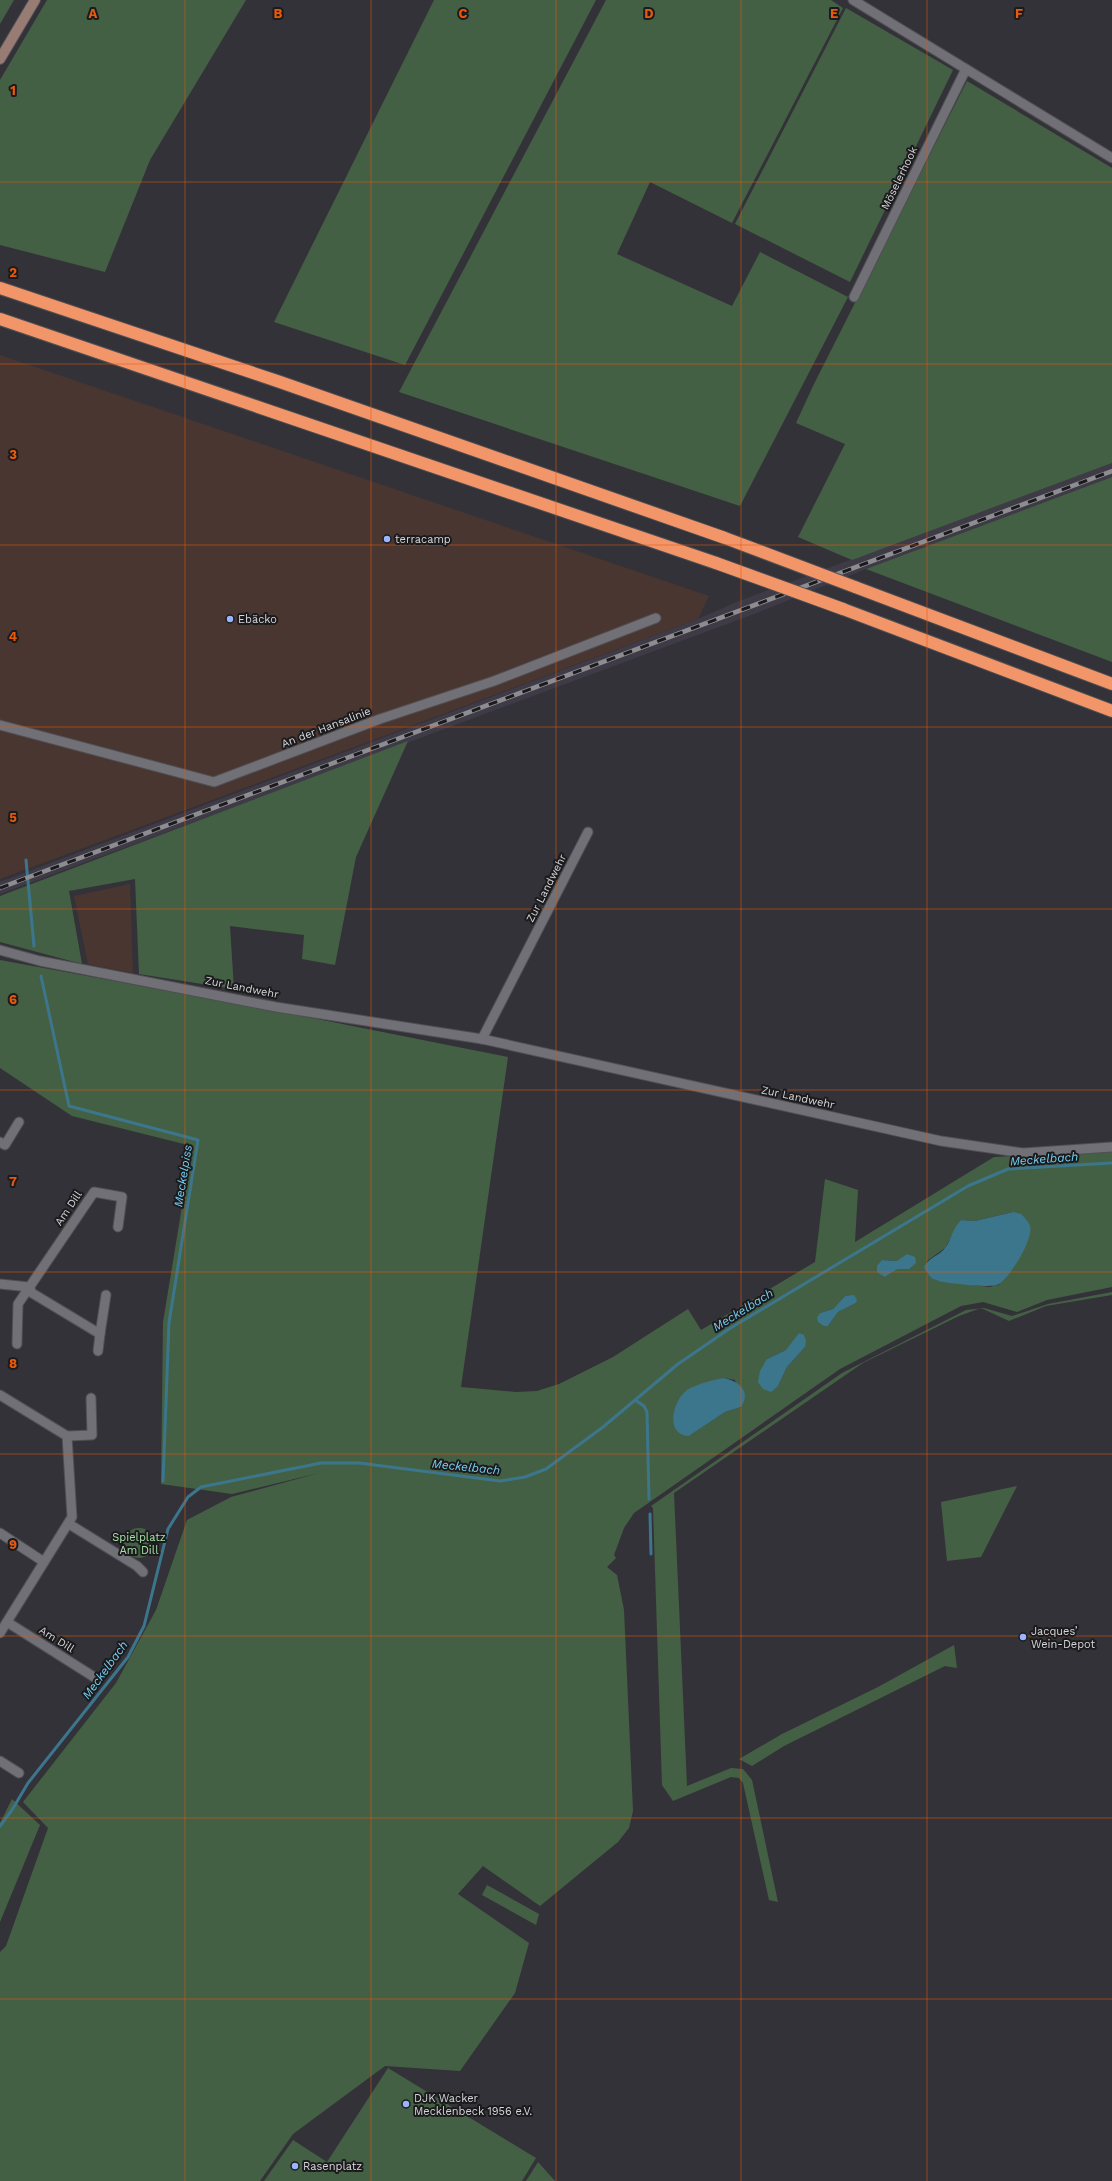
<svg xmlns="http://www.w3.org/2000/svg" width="1112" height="2181" font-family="'Work Sans',sans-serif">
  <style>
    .built { fill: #3e3b47 }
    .industrial { fill: #493630 }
    .green { fill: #446044; fill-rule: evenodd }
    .water { fill: #3c768c }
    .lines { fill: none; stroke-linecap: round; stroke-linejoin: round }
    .stream { stroke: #3c768c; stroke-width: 3 }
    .minor-casing { stroke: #504f54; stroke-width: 11 }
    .secondary-casing { stroke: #504f54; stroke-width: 12 }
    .motorway-casing { stroke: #504f54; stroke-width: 14 }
    .minor { stroke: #727077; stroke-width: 9 }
    .secondary { stroke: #987b73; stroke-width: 10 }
    .motorway { stroke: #f29669; stroke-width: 12 }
    .rail-casing { stroke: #8d8c91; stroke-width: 4.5 }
    .rail { stroke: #1b1b1d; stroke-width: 3; stroke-dasharray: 9; stroke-linecap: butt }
    .motorway-bridge-casing { stroke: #504f54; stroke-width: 14; stroke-linecap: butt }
    .motorway-bridge { stroke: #f29669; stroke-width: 12 }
    .grid { fill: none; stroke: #e8590c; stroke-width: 1; stroke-opacity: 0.55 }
    .poi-dot { fill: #9bb5fd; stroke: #1b1b1d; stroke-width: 1.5 }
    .labels { text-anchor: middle; stroke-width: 4; stroke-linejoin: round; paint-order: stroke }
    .street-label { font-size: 11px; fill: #d7d6da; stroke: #1b1b1d }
    .poi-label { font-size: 11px; fill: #d7d6da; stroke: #1b1b1d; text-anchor: start }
    .park-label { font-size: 11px; fill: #a6e1a7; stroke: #1b1b1d }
    .water-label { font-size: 12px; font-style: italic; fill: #76cff2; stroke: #1b1b1d }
    .grid-label { font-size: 13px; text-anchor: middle; font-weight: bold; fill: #e8590c; stroke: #1b1b1d; stroke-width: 4; stroke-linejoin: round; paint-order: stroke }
  </style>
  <rect width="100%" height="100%" fill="#343239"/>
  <path class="built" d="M1112 463V477L866 569 754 614 0 894V882L698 619 739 601Z"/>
  <g class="industrial">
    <path d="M0 355 709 596 698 619 0 879Z"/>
    <path d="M130 884 133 973 88 964 74 896Z"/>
  </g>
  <g class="green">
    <path d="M0 0H14L0 24Z"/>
    <path d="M47 0H246L150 160 105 272 0 245V80Z"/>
    <path d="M434 0H596L405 365 274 322Z"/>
    <path d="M606 0H831L843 8 732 223 650 182 617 254 732 306 760 252 848 297 740 506 399 392Z"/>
    <path d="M846 8 953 70 850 282 735 224Z"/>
    <path d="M967 81 1112 168V463L852 560 798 537 845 444 796 423 813 386Z"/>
    <path d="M1112 477V662L866 569Z"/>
    <path d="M408 741 356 857 335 965 302 959 304 935 230 926 234 989 139 974 135 879 69 891 82 964 0 942V896Z"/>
    <path d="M0 960 267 1009 508 1057 461 1387 516 1392 537 1391 559 1384 613 1357 688 1309 701 1330 815 1262 825 1179 858 1190 855 1242 994 1157 1112 1151V1287L1047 1300 1017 1312 983 1302 961 1306 840 1369 634 1513 624 1528 614 1555 616 1558 607 1567 617 1575 624 1610 633 1811 629 1828 618 1842 540 1906 483 1866 458 1894 529 1943 515 1993 460 2071 385 2066 293 2134 260 2181H0V1952L6 1946 48 1828 23 1802 116 1683 156 1610 187 1520 231 1497 319 1473 232 1494 161 1484 163 1322 192 1146 72 1116 0 1068ZM1013 1212 999 1285 989 1287 936 1280 926 1273 927 1261 945 1248 961 1220 975 1221ZM882 1260 897 1261 909 1269H898L885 1277ZM845 1296 856 1303 838 1312 828 1326 820 1313 833 1309ZM805 1347 787 1367 778 1386 767 1359 786 1350ZM724 1378 735 1380 741 1407 725 1412 689 1436 688 1390Z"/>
    <path d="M1112 1292V1295L1046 1306 1009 1321 981 1308 959 1316 863 1363 674 1493 687 1786 731 1768 743 1769 752 1780 778 1902 769 1900 743 1783 739 1778 731 1777 673 1801 662 1785 653 1508 651 1506 842 1373 966 1310 984 1308 1012 1316 1048 1304Z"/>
    <path d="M1017 1486 981 1557 947 1561 941 1502Z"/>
    <circle cx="139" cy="1543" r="15"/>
    <path d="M954 1645 957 1668 945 1666 784 1746 752 1766 739 1759 782 1734 878 1687Z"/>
    <path d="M12 1799 40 1825 0 1922V1823Z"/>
    <path d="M487 1885 539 1914 536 1925 482 1895Z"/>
    <path d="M388 2068 536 2158 522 2181H264L293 2140 327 2162Z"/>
    <path d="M538 2162 555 2181H526Z"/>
  </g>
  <g class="water">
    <path d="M1013 1212 1021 1214C1024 1217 1029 1222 1030 1226 1034 1239 1008 1281 997 1285 989 1288 943 1283 936 1280 930 1278 926 1273 924 1267 929 1257 939 1256 945 1248 952 1239 951 1231 961 1220L975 1221Z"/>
    <path d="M907 1254 915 1257 916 1263 909 1269H898L885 1277 877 1272V1266L882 1260 897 1261Z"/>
    <path d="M854 1295 857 1300 856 1303 838 1312 828 1326H824L818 1322 817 1318 820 1313 833 1309 845 1296Z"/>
    <path d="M799 1333 804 1335 806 1341 805 1347 787 1367 778 1386 771 1392 763 1389 758 1382 760 1371 767 1359 786 1350Z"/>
    <path d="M724 1378C738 1381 752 1391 741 1407L725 1412 689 1436C664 1435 673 1400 687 1390 697 1384 713 1380 724 1378Z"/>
  </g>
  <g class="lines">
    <g class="stream">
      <path d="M26 860 34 946"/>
      <path d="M41 976 69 1106 198 1140 169 1323 163 1481"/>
      <path d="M635 1400 644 1406 647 1412 649 1499"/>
      <path d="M650 1514 651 1554"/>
      <path d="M0 1826 12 1810 28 1783 128 1657 144 1626 168 1529 188 1497 201 1487 321 1463H359L500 1481 525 1477 546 1469 603 1427 678 1364 729 1329 968 1186 1008 1169 1112 1163"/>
    </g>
    <defs>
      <g id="minor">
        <path d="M853 0 1112 158"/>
        <path d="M854 297 966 69"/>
        <path d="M0 725 214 782 380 719 494 681 656 618"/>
        <path d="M0 950 40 961 276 1007 482 1039 941 1141 1023 1153 1112 1147"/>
        <path d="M482 1039 588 832"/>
        <path d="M0 1142 5 1145 19 1122"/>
        <path d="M0 1284 29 1287 32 1293 100 1334 106 1295"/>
        <path d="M17 1344 18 1304 94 1192 122 1197 118 1227"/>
        <path d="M98 1351 100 1334"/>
        <path d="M0 1395 67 1436 72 1517 0 1633"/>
        <path d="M67 1436 92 1435 91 1398"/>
        <path d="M69 1524 137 1566 143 1572"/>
        <path d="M0 1533 44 1562"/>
        <path d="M7 1622 94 1677"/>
        <path d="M0 1761 19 1773"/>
      </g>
      <path id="secondary" d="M0 59 35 0"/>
      <g id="motorway">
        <path d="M0 288 280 382 725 538"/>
        <path d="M0 319 716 563"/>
        <path d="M855 587 1112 684"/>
        <path d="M843 609 1112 711"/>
      </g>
    </defs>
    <use href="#minor" class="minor-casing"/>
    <use href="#secondary" class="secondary-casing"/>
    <use href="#motorway" class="motorway-casing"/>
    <use href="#minor" class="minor"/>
    <use href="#secondary" class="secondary"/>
    <use href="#motorway" class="motorway"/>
    <defs>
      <path id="rail" d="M0 888 1112 471"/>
    </defs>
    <use href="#rail" class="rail-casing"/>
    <use href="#rail" class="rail"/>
    <defs>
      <g id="motorway-bridge">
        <path d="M725 538 855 587"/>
        <path d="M716 563 843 609"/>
      </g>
    </defs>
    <use href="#motorway-bridge" class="motorway-bridge-casing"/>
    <use href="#motorway-bridge" class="motorway-bridge"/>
  </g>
  <path class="grid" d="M185 0V2181M371 0V2181M556 0V2181M741 0V2181M927 0V2181M0 182H1112M0 364H1112M0 545H1112M0 727H1112M0 909H1112M0 1090H1112M0 1272H1112M0 1454H1112M0 1636H1112M0 1818H1112M0 1999H1112"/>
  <g class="poi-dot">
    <circle cx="387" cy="539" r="4"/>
    <circle cx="230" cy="619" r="4"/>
    <circle cx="1023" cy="1637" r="4"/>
    <circle cx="406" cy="2104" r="4"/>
    <circle cx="295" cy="2166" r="4"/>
  </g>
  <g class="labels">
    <g class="street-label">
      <text transform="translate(899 178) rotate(-64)" y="4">Möselerhook</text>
      <text transform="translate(326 727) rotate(-21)" y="4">An der Hansalinie</text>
      <text transform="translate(546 888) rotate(-63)" y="4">Zur Landwehr</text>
      <text transform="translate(242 987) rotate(11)" y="4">Zur Landwehr</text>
      <text transform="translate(798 1097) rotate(12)" y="4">Zur Landwehr</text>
      <text transform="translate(68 1208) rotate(-56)" y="4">Am Dill</text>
      <text transform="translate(57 1639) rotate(32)" y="4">Am Dill</text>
    </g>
    <g class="poi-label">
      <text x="395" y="543">terracamp</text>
      <text x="238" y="623">Ebäcko</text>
      <text x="1031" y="1635">Jacques’<tspan x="1031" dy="13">Wein-Depot</tspan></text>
      <text x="414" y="2102">DJK Wacker<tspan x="414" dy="13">Mecklenbeck 1956 e.V.</tspan></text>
      <text x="303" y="2170">Rasenplatz</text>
    </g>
    <g class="park-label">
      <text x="139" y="1541">Spielplatz<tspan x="139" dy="13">Am Dill</tspan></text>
    </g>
    <g class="water-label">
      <text transform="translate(1044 1159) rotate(-4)" y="4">Meckelbach</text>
      <text transform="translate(183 1176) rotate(-81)" y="4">Meckelpiss</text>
      <text transform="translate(743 1310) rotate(-32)" y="4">Meckelbach</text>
      <text transform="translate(466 1467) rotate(6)" y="4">Meckelbach</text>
      <text transform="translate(105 1670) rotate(-54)" y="4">Meckelbach</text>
    </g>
  </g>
  <g class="grid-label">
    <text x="93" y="18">A</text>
    <text x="278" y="18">B</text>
    <text x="463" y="18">C</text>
    <text x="649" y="18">D</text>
    <text x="834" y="18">E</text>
    <text x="1019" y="18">F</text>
    <text x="13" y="95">1</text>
    <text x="13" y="277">2</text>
    <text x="13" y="459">3</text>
    <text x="13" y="641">4</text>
    <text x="13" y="822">5</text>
    <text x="13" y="1004">6</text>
    <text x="13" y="1186">7</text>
    <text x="13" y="1368">8</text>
    <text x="13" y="1549">9</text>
  </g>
</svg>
